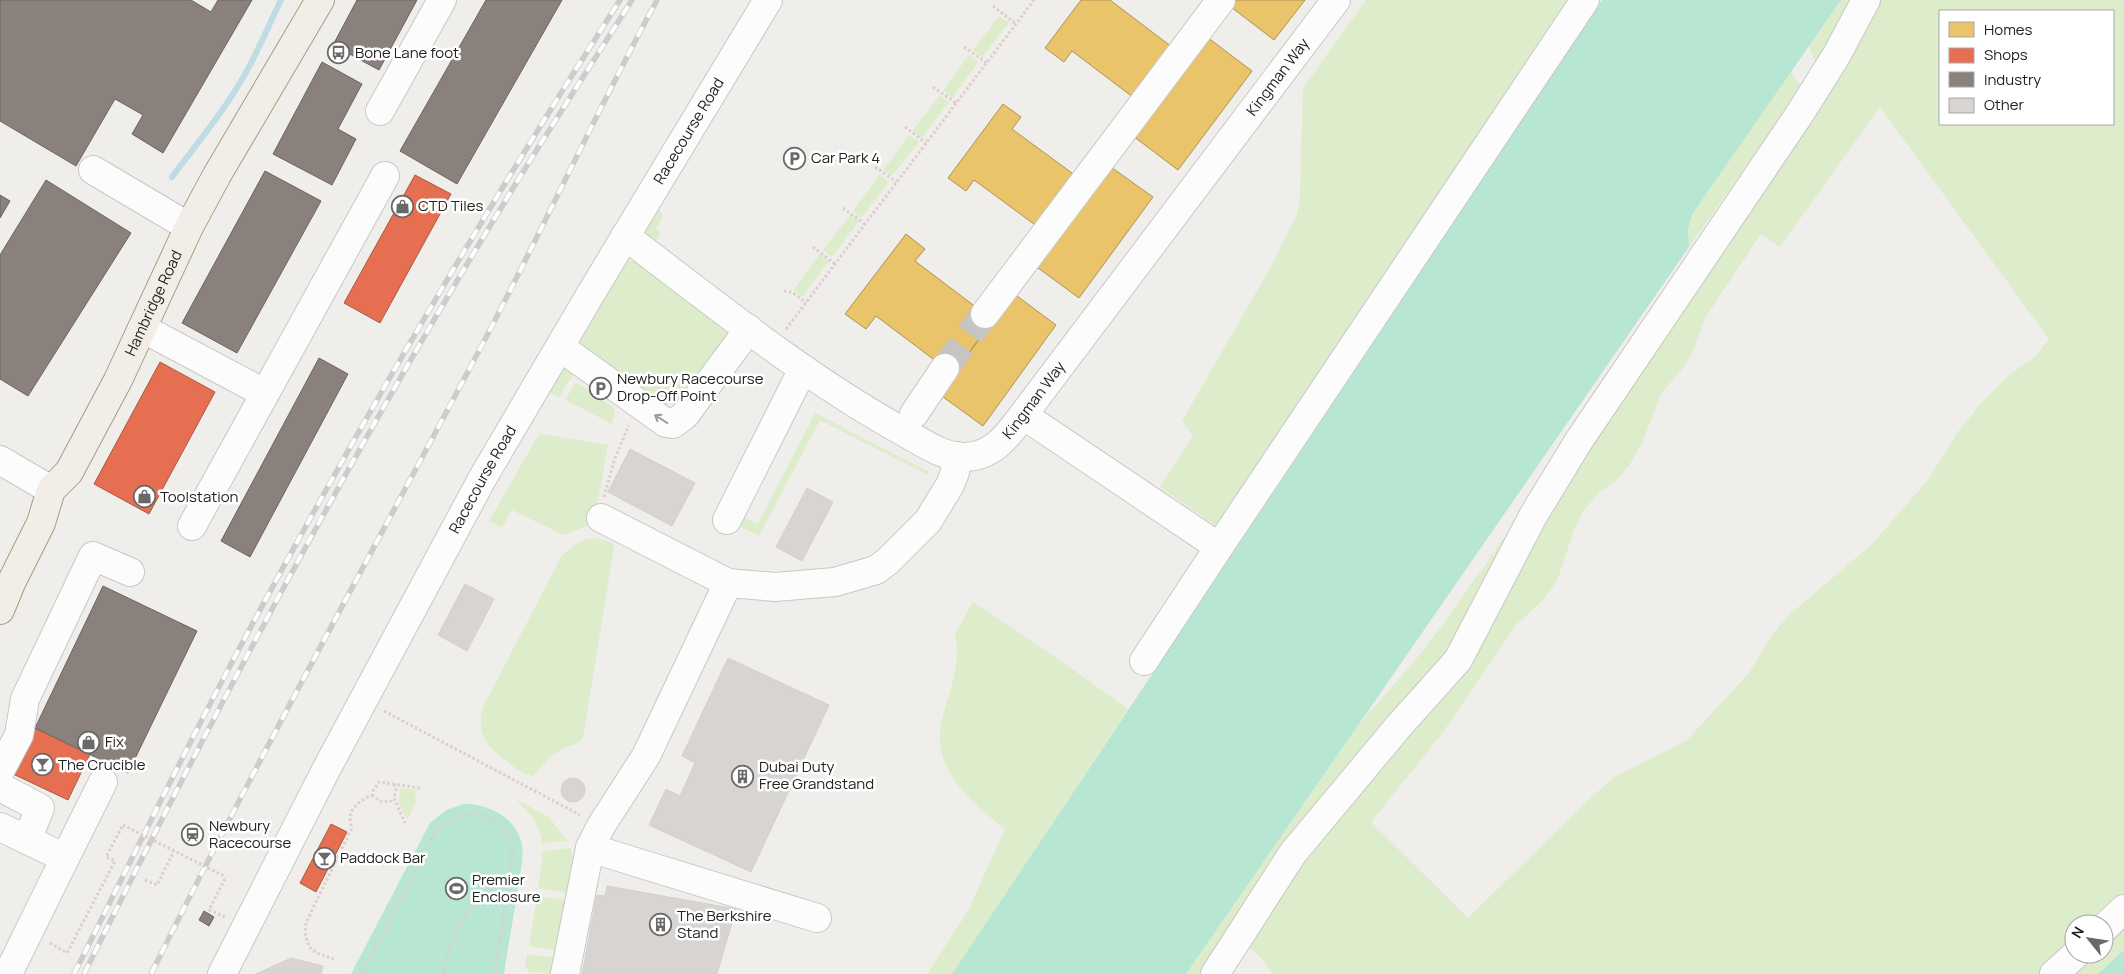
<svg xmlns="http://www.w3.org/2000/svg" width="2124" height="974" font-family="Manrope,sans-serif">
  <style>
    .grass { fill: #ddeccb; fill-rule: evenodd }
    .pitch { fill: #b7e6d2 }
    .homes { fill: #e9c46a; stroke: #ad9354 }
    .shops { fill: #e76f51; stroke: #ac5843 }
    .industry { fill: #8a817c; stroke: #6b6461 }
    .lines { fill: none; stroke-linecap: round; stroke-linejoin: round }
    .stream { stroke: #bfdbe3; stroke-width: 6 }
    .building { fill: #d7d4d2; stroke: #d3d0cc }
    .minor-tunnel { stroke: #c7c5c3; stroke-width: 28; stroke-dasharray: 28 14; stroke-linecap: butt }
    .minor-casing { stroke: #c9c8c7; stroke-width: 30 }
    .major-casing { stroke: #a79c86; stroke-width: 30 }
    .path { stroke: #dccecd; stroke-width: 3; stroke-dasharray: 2.5 2.5; stroke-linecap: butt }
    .minor { stroke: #fdfcfc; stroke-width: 28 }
    .major { stroke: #f3ede7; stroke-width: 28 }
    .rail-casing { stroke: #ccc; stroke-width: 5.5 }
    .rail { stroke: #fff; stroke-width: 4; stroke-dasharray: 11; stroke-linecap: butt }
    .path-bridge { stroke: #dccecd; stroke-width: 3; stroke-dasharray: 2.5 2.5; stroke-linecap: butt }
    .oneway { stroke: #9a9a9a }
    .labels { text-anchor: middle; stroke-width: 5; stroke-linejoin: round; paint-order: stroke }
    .poi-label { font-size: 15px; fill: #222; stroke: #fff; text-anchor: start }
    .street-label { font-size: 15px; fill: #222; stroke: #fff }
  </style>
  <rect width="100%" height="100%" fill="#f0eeeb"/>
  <g class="grass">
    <path d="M1366 0H1578L1218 527 1160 487 1193 436 1182 421 1273 263 1297 214 1300 196 1303 88Z"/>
    <path d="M1841 0H1859L1819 69 1809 47Z"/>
    <path d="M1875 0H2124V902L2100 924H2074V948L2046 974H1272L1265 962 1246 944 1298 859 1428 705 1540 515ZM1940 11H2113V124H1940ZM1880 107 2049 339 2037 355 2009 375 1981 403 1957 433 1928 480 1871 545 1788 616 1771 637 1749 673 1687 740 1613 778 1586 802 1468 918 1371 822 1441 735 1516 625 1545 598 1557 581 1574 530 1584 510 1600 492 1617 480 1630 464 1642 443 1661 394 1683 368 1693 352 1705 318 1761 234 1780 247Z"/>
    <path d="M999 16 1009 23 982 57 973 50Z"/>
    <path d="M969 55 978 62 952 98 943 90Z"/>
    <path d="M1791 72 1803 89 1789 105 1689 247 1688 229 1693 213Z"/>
    <path d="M940 95 949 102 922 138 912 131Z"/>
    <path d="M909 135 919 142 892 176 883 170Z"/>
    <path d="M880 174 889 182 861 218 853 211Z"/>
    <path d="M656 209 661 211 663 217 656 229 661 234 653 245 646 239 643 231Z"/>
    <path d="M850 215 859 221 832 257 823 250Z"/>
    <path d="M820 254 829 261 802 297 793 290Z"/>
    <path d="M634 260 730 332 679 403 665 405 576 346 620 267 626 261Z"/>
    <path d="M566 364 575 372 559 397 547 391 558 370Z"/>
    <path d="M578 383 615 409 612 424 565 400 575 384Z"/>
    <path d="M815 413 929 472 928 475 820 420 759 536 735 524 739 515 758 524Z"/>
    <path d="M541 434 608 445 594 523 563 535 512 510 502 528 489 521 536 439Z"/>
    <path d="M1545 480 1453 649 1207 974H1186L1360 723 1413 663 1444 623Z"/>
    <path d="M595 538 613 543 614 547 583 738C580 744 572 745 566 747 553 753 542 765 533 776L528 775C520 772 514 767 508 762 487 747 477 736 482 709L561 557C571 546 580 539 595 538Z"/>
    <path d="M973 602 1054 656 1128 709 952 974H927L968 911 1005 829C973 804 932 770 941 724 948 693 962 666 955 634Z"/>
    <path d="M400 788 418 790 415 796 416 802 407 820 399 803Z"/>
    <path d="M515 799 549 817 567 841 542 843C539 823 530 812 515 799Z"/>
    <path d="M571 848 573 866 569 893 538 888 543 851Z"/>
    <path d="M537 896 568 900 559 951 529 946Z"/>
    <path d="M2124 916V950L2098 974H2061L2082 954H2104V934Z"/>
    <path d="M527 954 559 958 554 974 528 972 529 969 525 968Z"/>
  </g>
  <g class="pitch">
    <path d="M1602 0H1841L1693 213 1688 229 1689 247 1186 974H952Z"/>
    <path d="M464 804C488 804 514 816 521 841 525 856 520 872 518 887 514 916 508 945 504 974H351L430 823 446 810Z"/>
    <path d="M2124 950V974H2098Z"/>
  </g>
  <g class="homes">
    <path d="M1081 0H1110L1172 47 1134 98 1072 51 1064 62 1045 48Z"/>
    <path d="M1236 0H1305L1274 40 1231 7Z"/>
    <path d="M1207 37 1252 71 1178 170 1133 136Z"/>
    <path d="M1003 104 1021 117 1012 129 1076 176 1038 227 974 180 966 191 948 178Z"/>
    <path d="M1108 165 1153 197 1079 298 1034 265Z"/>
    <path d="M906 234 925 249 915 261 993 320 953 374 876 316 866 329 845 314Z"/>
    <path d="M1013 293 1056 325 983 426 939 394Z"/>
  </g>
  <g class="shops">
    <path d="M415 175 451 194 380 323 344 303Z"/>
    <path d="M160 362 215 392 149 514 94 484Z"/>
    <path d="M35 728 90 754 68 800 13 774Z"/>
    <path d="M331 824 347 832 316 892 300 883Z"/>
  </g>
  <g class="industry">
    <path d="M0 0H191L211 12 218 0H252L163 153 132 134 143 115 115 99 76 166 0 121Z"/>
    <path d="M357 0H417L379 70 333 45Z"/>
    <path d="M486 0H562L457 184 400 151Z"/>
    <path d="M322 62 362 84 338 129 356 139 332 185 273 154Z"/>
    <path d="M265 171 321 201 237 353 182 323Z"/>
    <path d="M46 180 131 233 28 396 0 379V255Z"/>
    <path d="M0 195 10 201 0 218Z"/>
    <path d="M319 358 348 374 250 557 221 541Z"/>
    <path d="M103 586 197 631 128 773 35 728Z"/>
    <path d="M204 911 214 917 209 926 199 920Z"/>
  </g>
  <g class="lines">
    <path class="stream" d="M172 177C194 147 219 118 238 86 255 59 267 29 281 0"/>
  </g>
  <g class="building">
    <path d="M630 449 695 483 672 526 608 492Z"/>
    <path d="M807 488 833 502 802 561 776 547Z"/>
    <path d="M465 584 494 599 467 651 438 635Z"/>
    <path d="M728 658 829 705 751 872 649 825 666 789 680 796 695 763 682 756Z"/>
    <circle cx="573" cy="790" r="12"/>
    <path d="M607 886 736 909 717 974H582L597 895 605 896Z"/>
    <path d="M291 958 323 966 321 974H256Z"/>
  </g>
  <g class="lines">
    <path class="minor-tunnel" d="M945 368 985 314"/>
    <defs>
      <g id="minor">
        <path d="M380 111 442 0"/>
        <path d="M93 170 189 227"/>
        <path id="s1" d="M625 236C715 304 803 376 902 431 921 441 941 457 964 457 993 457 1008 435 1023 415L1336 0"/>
        <path d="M985 314 1221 0"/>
        <path d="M142 328 264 393"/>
        <path d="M560 347 666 423 673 424 685 415 749 329"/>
        <path d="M914 414 945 368"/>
        <path d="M1023 415 1219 547 1585 0"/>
        <path d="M0 460 51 490"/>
        <path d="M601 518 728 583 775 587 835 582 876 570 888 561 928 521 950 485 955 472 957 456"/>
        <path d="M727 520 803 369"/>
        <path d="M192 526 385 176"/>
        <path d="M1144 661 1219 547"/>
        <path d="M0 771 19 735 25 699 93 556 130 572"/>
        <path d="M0 787 40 808 27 840"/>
        <path d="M0 827 65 858 8 974"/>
        <path d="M590 848 817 918"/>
        <path d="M65 858 103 782"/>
        <path d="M2104 928 2124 909"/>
        <path id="s2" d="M222 974 328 766 482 479 593 290 768 0"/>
        <path d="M565 974 590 848 601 826 646 756 728 583"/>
        <path d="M1215 974 1293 853 1398 727 1458 660 1533 516 1578 442 1799 115 1836 56 1866 0"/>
        <path d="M2054 974 2076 954"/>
      </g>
      <g id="major">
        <path id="s3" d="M0 610 11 583 41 523 51 490 69 472 118 380 189 227 217 175 320 0"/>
      </g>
    </defs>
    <use href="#minor" class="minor-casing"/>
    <use href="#major" class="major-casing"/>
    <g class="path">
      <path d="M993 6 1016 24"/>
      <path d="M964 47 987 63"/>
      <path d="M933 87 956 103"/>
      <path d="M905 127 926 143"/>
      <path d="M875 167 897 182"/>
      <path d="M843 208 865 224"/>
      <path d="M813 247 835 264"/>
      <path d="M784 291 792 292 806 303"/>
      <path d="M786 329 1034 0"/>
      <path d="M604 497 615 458 629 425"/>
      <path d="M384 711 580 815"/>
      <path d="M394 784 396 789 394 798 405 823"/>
      <path d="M372 795 382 802 391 801 394 798"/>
      <path d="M145 880 157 885 174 851"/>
      <path d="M225 917 209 910 226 877"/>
      <path d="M50 943 67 953 115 861 106 857 123 825"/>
      <path d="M334 959 317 953 309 947 305 933 306 923 313 908 351 830C352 826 350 822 350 818 350 807 363 799 372 795L373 791 379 782 420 788"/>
      <path d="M362 974 435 832C461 804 498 809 513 844L509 877C502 877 497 882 492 886 465 909 450 940 443 974"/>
      <path d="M495 974 509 877"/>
    </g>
    <use href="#minor" class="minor"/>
    <use href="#major" class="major"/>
    <defs>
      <g id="rail">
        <path d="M74 974C126 871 177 766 231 664 352 437 481 216 620 0"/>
        <path d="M84 974C217 706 358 440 515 185 553 123 593 62 632 0"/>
        <path d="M151 974C253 768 364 567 472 364 536 244 592 120 657 0"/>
      </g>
    </defs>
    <use href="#rail" class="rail-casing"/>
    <use href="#rail" class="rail"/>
    <path class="path-bridge" d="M123 825 226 877"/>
  </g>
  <defs><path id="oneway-shaft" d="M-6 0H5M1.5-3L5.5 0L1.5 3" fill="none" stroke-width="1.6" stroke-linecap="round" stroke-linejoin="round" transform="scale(1.25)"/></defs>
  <use class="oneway" href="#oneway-shaft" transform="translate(661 419) rotate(-148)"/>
  <defs>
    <symbol id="bus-ring" viewBox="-11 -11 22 22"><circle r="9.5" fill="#fff" stroke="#6a6968" stroke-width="1.5"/><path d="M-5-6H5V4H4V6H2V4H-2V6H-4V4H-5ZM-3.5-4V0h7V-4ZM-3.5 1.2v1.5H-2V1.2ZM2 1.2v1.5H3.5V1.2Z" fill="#6a6968"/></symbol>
    <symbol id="parking-ring" viewBox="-11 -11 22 22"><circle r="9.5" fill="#fff" stroke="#6a6968" stroke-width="1.5"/><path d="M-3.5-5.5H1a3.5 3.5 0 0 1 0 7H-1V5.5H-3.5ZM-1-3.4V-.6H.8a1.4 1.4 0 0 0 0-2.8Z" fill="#6a6968"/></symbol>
    <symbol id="shop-ring" viewBox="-11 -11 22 22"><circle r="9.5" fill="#fff" stroke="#6a6968" stroke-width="1.5"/><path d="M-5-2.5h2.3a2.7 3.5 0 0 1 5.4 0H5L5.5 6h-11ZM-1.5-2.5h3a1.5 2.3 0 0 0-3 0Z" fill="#6a6968"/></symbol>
    <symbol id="bar-ring" viewBox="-11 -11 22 22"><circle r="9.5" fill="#fff" stroke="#6a6968" stroke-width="1.5"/><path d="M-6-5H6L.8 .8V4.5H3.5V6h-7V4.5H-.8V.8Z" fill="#6a6968"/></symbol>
    <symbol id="building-ring" viewBox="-11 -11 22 22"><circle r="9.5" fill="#fff" stroke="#6a6968" stroke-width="1.5"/><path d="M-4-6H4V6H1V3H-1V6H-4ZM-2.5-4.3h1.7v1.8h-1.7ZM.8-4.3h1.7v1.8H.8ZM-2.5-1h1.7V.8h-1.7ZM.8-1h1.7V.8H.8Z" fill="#6a6968"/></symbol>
    <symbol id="station-ring" viewBox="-11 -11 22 22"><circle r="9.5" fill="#fff" stroke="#6a6968" stroke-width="1.5"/><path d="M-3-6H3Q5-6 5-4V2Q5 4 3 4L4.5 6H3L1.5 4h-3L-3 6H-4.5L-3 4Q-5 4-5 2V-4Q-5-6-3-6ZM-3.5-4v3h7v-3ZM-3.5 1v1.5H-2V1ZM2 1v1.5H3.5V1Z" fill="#6a6968"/></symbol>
    <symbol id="stadium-ring" viewBox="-11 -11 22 22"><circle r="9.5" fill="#fff" stroke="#6a6968" stroke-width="1.5"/><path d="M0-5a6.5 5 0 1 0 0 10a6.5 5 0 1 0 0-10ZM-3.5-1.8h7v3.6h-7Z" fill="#6a6968"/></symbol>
  </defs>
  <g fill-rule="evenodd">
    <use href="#bus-ring" x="326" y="40" width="25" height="25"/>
    <use href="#parking-ring" x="782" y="146" width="25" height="25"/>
    <use href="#shop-ring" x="390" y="194" width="25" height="25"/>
    <use href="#parking-ring" x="588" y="376" width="25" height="25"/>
    <use href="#shop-ring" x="132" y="484" width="25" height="25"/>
    <use href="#shop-ring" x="76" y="730" width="25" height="25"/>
    <use href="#bar-ring" x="30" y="752" width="25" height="25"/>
    <use href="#building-ring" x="730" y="764" width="25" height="25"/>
    <use href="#station-ring" x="180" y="822" width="25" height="25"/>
    <use href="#bar-ring" x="312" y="846" width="25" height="25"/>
    <use href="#stadium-ring" x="444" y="876" width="25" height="25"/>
    <use href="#building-ring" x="648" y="912" width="25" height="25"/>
  </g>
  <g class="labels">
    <g class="poi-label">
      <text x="355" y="58">Bone Lane foot</text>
      <text x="811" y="163">Car Park 4</text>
      <text x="418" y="211">CTD Tiles</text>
      <text x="617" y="384">Newbury Racecourse<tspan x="617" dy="17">Drop-Off Point</tspan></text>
      <text x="160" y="502">Toolstation</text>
      <text x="105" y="747">Fix</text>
      <text x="58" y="770">The Crucible</text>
      <text x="759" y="772">Dubai Duty<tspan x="759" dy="17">Free Grandstand</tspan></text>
      <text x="209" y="831">Newbury<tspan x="209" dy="17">Racecourse</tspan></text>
      <text x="340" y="863">Paddock Bar</text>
      <text x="472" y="885">Premier<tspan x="472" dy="17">Enclosure</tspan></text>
      <text x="677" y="921">The Berkshire<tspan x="677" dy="17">Stand</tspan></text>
    </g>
    <g class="street-label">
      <text dy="5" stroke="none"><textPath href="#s1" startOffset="906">Kingman Way</textPath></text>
      <text dy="5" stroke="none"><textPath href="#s2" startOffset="964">Racecourse Road</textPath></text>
      <text dy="5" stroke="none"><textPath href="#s3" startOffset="345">Hambridge Road</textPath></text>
      <text dy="5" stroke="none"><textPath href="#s1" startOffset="501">Kingman Way</textPath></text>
      <text dy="5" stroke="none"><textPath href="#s2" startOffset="559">Racecourse Road</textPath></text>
    </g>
  </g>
  <rect x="1939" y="10" width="175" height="115" fill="#ffffff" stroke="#a7a7a7"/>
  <rect x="1949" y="22" width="25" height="15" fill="#e9c46a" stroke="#a7a7a7"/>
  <text x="1984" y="35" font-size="15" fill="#222222">Homes</text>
  <rect x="1949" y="48" width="25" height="15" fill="#e76f51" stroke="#a7a7a7"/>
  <text x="1984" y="60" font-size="15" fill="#222222">Shops</text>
  <rect x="1949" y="72" width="25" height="15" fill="#8a817c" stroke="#a7a7a7"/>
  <text x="1984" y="85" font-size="15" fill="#222222">Industry</text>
  <rect x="1949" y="98" width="25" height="15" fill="#d7d4d2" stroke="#a7a7a7"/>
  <text x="1984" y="110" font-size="15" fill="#222222">Other</text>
  <g transform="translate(2089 939) rotate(300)"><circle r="24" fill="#ffffff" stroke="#a7a7a7"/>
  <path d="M0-4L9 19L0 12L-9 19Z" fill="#6a6968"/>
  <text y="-8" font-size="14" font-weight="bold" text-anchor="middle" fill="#222222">N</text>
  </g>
</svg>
